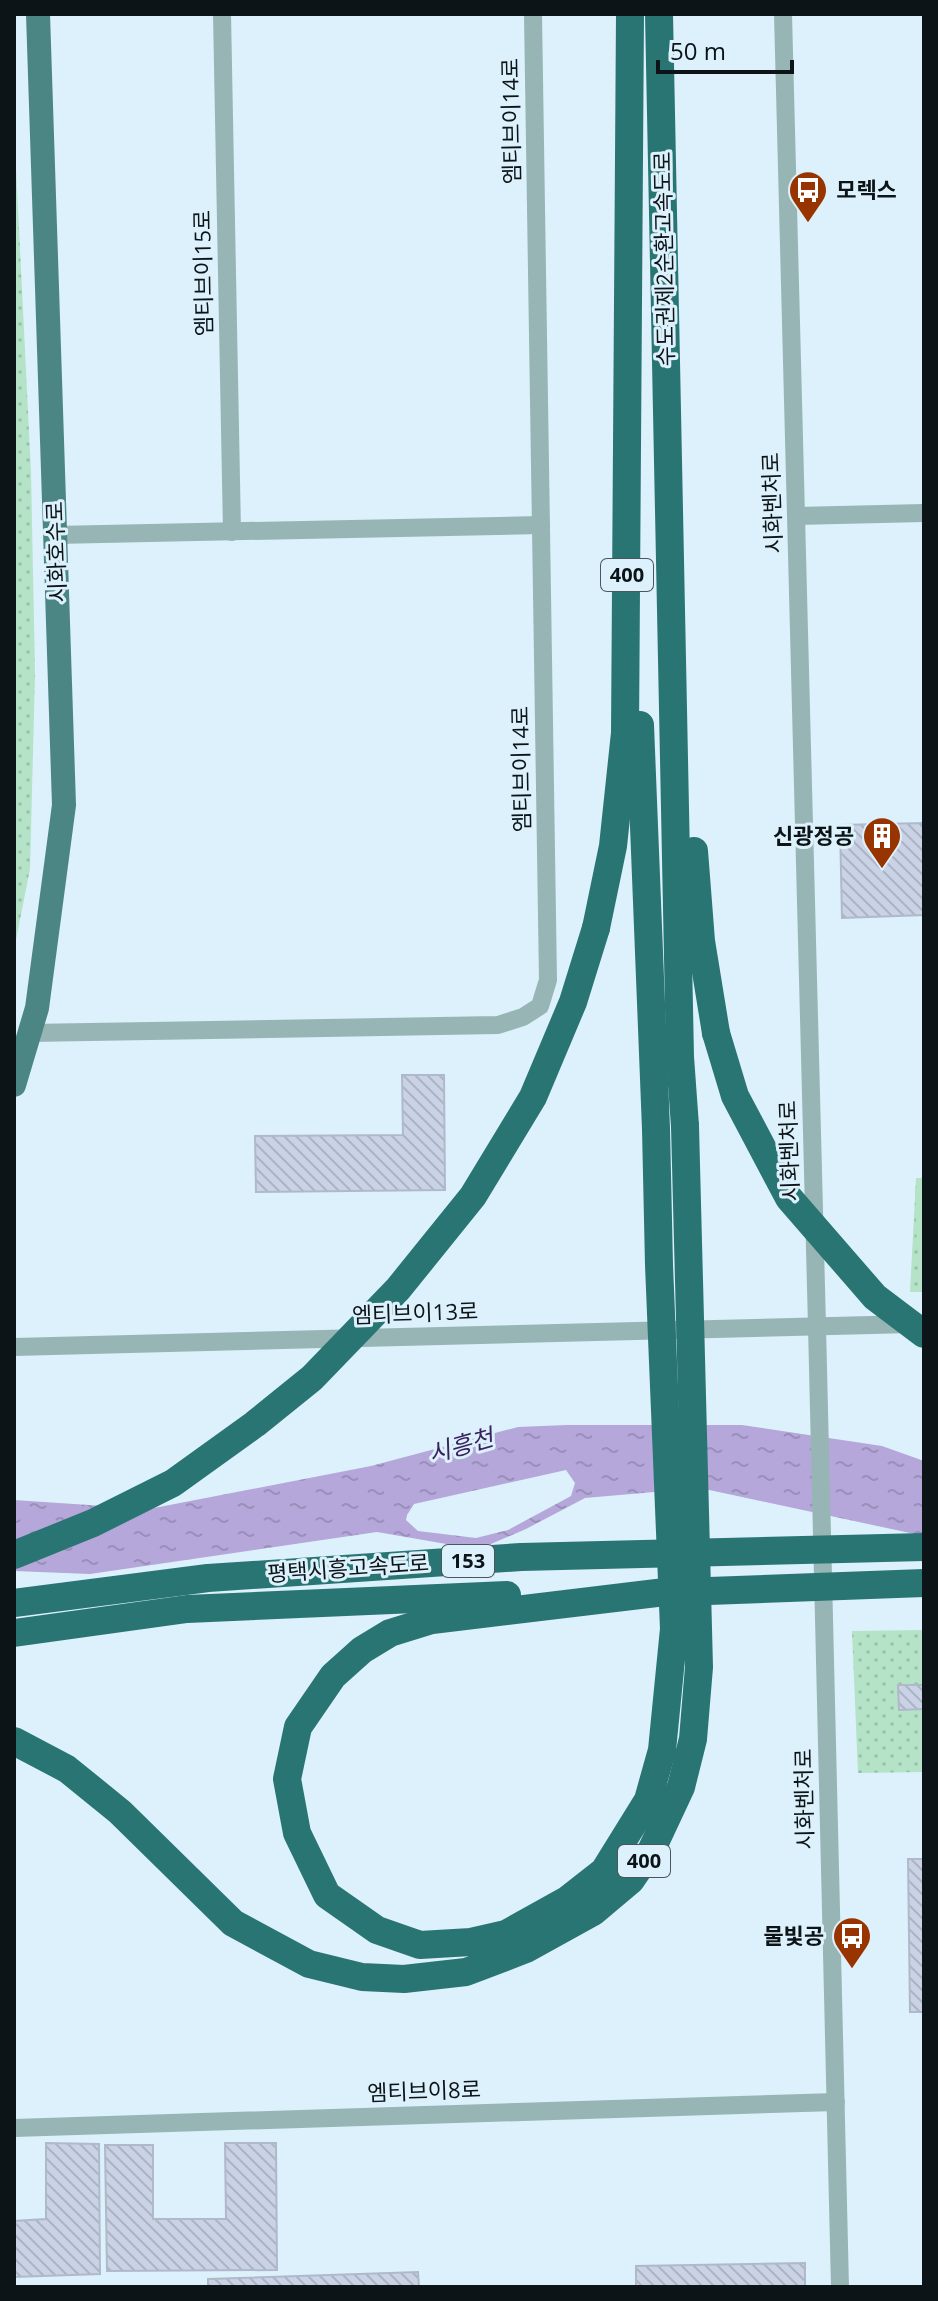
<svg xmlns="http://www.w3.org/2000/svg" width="938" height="2301" font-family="'Open Sans','Noto Sans KR',sans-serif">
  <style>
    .grass { fill: url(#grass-dots) }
    .garden { fill: #b4e3c7 }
    .water { fill: url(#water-ripples); fill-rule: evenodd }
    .building { fill: url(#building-back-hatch); stroke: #b0b9ca; stroke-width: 2 }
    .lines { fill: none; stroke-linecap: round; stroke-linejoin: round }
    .minor { stroke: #97b5b4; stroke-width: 18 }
    .major { stroke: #4b8684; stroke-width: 24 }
    .highway { stroke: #297573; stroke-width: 28 }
    .highway-bridge { stroke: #297573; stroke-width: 28 }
    .labels { text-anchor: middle; stroke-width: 6; stroke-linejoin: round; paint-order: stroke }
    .shield { fill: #dcf1fb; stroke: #4b565c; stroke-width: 2 }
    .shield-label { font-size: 20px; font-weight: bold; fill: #0d1418 }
    .street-label { font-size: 22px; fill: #0d1418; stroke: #dcf1fb }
    .poi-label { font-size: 22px; font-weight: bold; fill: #0d1418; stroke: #dcf1fb; text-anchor: end }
    .water-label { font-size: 24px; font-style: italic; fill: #38225e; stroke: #dcf1fb }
  </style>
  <defs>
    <pattern id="grass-dots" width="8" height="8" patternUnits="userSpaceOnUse" patternTransform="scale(2)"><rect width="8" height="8" fill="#b4e3c7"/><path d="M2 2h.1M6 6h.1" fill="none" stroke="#9ac2aa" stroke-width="1.8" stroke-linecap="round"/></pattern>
    <pattern id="water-ripples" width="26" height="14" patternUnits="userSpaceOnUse" patternTransform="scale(2)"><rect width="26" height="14" fill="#b5a7da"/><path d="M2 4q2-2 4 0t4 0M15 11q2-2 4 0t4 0" fill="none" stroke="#9a8fba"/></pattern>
    <pattern id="building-back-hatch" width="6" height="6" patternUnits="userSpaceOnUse" patternTransform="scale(2)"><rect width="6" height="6" fill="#cad3e5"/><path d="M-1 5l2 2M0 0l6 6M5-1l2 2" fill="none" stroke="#acb4c4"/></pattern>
  </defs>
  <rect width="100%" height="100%" fill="#dcf1fb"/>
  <g class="grass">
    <path d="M14 160 16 168 31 472 35 674 30 869 14 950Z"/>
    <path d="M916 1178H924V1292H910Z"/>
    <path d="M924 1630V1772L858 1773 852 1631Z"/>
  </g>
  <path class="garden" d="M915 1187H924V1248H917Z"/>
  <path class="water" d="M567 1425H742L882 1446 924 1461V1536L700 1488 585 1498 526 1529 491 1544 458 1546 377 1532 90 1574 14 1571V1500L149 1509 371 1466 518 1427ZM566 1470 575 1483 571 1496 508 1530 476 1538 418 1531 406 1520 407 1515 414 1504Z"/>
  <g class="building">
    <path d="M924 823V915L842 918 840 825Z"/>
    <path d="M402 1075H444L445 1190 256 1192 255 1136 403 1135Z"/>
    <path d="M898 1685H924V1709L899 1710Z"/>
    <path d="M908 1859H924V2012H910Z"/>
    <path d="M46 2143 99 2144 100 2274 14 2277V2221L46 2219Z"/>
    <path d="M225 2143H276L277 2270 107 2271 105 2145H153V2219H226Z"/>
    <path d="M805 2263V2287H636V2266Z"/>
    <path d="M418 2272 419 2287H208V2279Z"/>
  </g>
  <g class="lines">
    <g class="minor">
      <path d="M222 14 232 532"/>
      <path d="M783 14 817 1326 840 2287"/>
      <path d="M796 516 924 513"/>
      <path d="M55 535 541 525"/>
      <path d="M29 1033 498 1025 523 1017 540 1006 548 980 533 14"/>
      <path d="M14 1347 911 1324"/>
      <path d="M14 2128 836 2102"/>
    </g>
    <path class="major" d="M14 1085 37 1008 64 805 38 14"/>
    <g class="highway">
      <path d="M659 14 680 1057 685 1126"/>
      <path d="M640 725 656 1129"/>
      <path d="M694 851 701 941 716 1033"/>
      <path d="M596 928 613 846 625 733 630 14"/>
    </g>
    <g class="highway-bridge">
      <path d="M716 1033 735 1096 789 1198 875 1297 924 1334"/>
      <path d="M656 1129 659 1265 674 1629 662 1750 648 1800 604 1871 567 1900 506 1934 471 1942 420 1945 377 1930 327 1895 297 1833 287 1779 298 1727 333 1676 362 1650 390 1633 432 1620 665 1592"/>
      <path d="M14 1555 93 1523 173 1483 255 1424 312 1378 398 1289 473 1196 533 1097 573 1002 596 928"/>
      <path d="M681 1592 924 1583"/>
      <path d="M14 1603 208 1578 521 1557 924 1547"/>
      <path d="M14 1633 187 1609 507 1595"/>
      <path d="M14 1741 67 1769 120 1812 233 1923 309 1964 362 1977 404 1979 466 1972 526 1949 593 1912 631 1880 652 1849 681 1787 693 1739 699 1667 685 1126"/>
    </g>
  </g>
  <defs>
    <symbol id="bus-pin" viewBox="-11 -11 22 30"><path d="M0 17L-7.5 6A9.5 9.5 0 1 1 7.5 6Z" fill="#983400" stroke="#dcf1fb"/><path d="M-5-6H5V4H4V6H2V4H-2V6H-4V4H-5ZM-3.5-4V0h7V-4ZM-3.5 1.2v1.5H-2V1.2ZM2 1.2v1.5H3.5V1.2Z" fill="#fff"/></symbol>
    <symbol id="building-pin" viewBox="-11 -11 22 30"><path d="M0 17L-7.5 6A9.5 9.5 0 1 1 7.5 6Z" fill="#983400" stroke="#dcf1fb"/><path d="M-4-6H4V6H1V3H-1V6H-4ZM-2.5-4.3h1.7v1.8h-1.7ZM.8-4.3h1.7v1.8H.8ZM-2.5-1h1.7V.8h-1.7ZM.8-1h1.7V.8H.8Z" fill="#fff"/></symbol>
  </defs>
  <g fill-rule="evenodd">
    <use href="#bus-pin" x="786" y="168" width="44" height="60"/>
    <use href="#building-pin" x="860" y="814" width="44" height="60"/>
    <use href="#bus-pin" x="830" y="1914" width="44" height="60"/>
  </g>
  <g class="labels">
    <g class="shield">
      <rect x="601" y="559" width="52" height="32" rx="6"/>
      <rect x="442" y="1545" width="52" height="32" rx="6"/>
      <rect x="618" y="1845" width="52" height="32" rx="6"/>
    </g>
    <g class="shield-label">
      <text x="627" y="582">400</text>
      <text x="468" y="1568">153</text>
      <text x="644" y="1868">400</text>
    </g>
    <g class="street-label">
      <text transform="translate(511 121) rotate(-91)" y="8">엠티브이14로</text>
      <text transform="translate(664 259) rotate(-91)" y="8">수도권제2순환고속도로</text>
      <text transform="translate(203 273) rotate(-91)" y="8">엠티브이15로</text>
      <text transform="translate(772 503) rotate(-92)" y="8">시화벤처로</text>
      <text transform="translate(56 552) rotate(-92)" y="8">시화호수로</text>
      <text transform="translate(521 769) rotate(-91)" y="8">엠티브이14로</text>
      <text transform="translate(789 1151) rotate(-92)" y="8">시화벤처로</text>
      <text transform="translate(415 1313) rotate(-2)" y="8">엠티브이13로</text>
      <text transform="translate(348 1568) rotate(-4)" y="8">평택시흥고속도로</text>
      <text transform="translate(804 1799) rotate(-91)" y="8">시화벤처로</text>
      <text transform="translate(424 2091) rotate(-2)" y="8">엠티브이8로</text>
    </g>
    <g class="poi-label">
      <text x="836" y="198" text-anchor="start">모렉스</text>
      <text x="854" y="844">신광정공</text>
      <text x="824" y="1944">물빛공</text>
    </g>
    <g class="water-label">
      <text transform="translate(461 1446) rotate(-16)" y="8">시흥천</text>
    </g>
  </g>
  <rect width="938" height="2301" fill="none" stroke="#0d1418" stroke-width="32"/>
  <path d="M658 60v12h134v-12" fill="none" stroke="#0d1418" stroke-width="4"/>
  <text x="670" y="60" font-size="24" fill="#0d1418" stroke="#dcf1fb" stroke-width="6" paint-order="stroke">50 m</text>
</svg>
